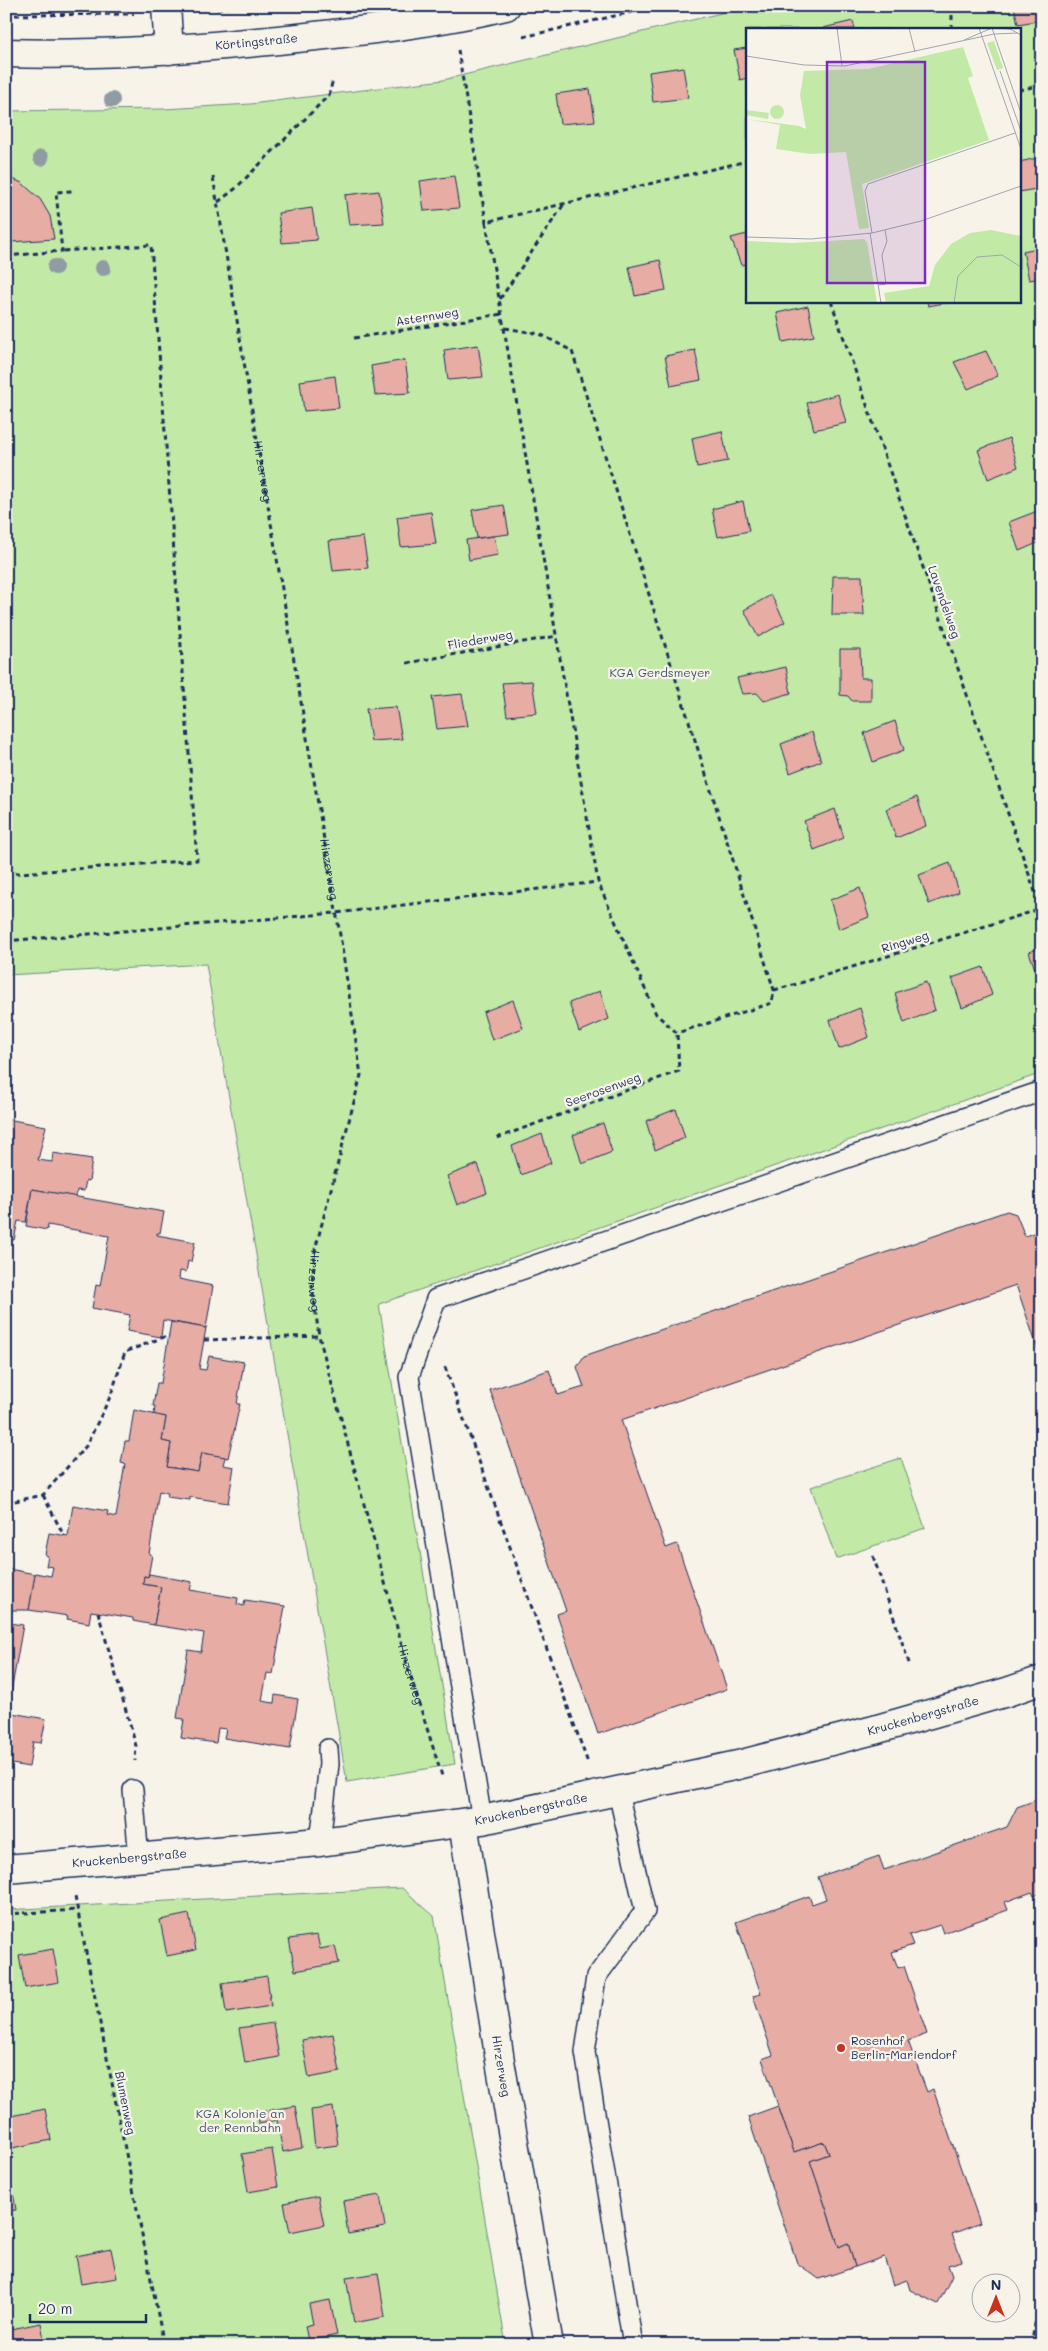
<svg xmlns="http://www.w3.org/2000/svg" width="1048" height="2351" font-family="Mali,sans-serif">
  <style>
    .green { fill: #c2eaa6; stroke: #6e8c82; fill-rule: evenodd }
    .building { fill: #e7ada4; stroke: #1b2f5e }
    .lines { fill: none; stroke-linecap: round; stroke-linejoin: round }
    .service-casing { stroke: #1b2f5e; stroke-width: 22 }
    .minor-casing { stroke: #1b2f5e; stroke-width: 31 }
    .path { stroke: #1b2f5e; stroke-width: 3; stroke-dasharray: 5 4; stroke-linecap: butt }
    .service { stroke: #f7f3e8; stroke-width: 19 }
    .minor { stroke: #f7f3e8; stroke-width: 28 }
    .tree { fill: #909ca4 }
    .poi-dot { fill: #c8321e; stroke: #f7f3e8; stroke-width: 2 }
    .labels { text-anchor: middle; stroke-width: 4.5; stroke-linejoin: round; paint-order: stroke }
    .street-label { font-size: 12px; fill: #1b2f5e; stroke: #f7f3e8 }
    .park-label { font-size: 12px; fill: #3c546c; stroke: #f7f3e8 }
    .poi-label { font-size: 12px; fill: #1b2f5e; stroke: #f7f3e8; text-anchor: start }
    .inset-road { fill: none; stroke: #9fa5b1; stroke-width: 1 }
    .view { fill: #7b2cbf; fill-opacity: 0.15; stroke: #7b2cbf; stroke-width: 2.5 }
    .inset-edge { fill: none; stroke: #1b2f5e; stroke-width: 2.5 }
  </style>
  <rect width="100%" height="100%" fill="#f7f3e8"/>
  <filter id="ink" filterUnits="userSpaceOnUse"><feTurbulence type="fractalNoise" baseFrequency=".02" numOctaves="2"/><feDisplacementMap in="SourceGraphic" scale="10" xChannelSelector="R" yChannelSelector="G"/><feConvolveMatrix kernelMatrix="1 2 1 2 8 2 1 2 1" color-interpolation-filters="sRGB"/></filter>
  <g filter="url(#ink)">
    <g class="green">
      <path d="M750 6H1042V1073L379 1304 455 1764 347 1782 206 964 6 975V111L165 109 251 104 443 80ZM747 29H1019V301H747Z"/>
      <path d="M901 1458 925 1528 836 1559 811 1487Z"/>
      <path d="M402 1888 434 1916 506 2345H6V1910Z"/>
    </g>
    <g class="building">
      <path d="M1014 6H1042V20L1018 24Z"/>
      <path d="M853 21 855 29H823V28Z"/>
      <path d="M747 48V78L740 80 734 50Z"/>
      <path d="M683 67 688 98 653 102 649 72Z"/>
      <path d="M590 89 595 121 560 124 556 94Z"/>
      <path d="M1042 157V188L1019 192V162Z"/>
      <path d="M6 176 22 183 40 199 50 216 54 239 12 242 11 229 6 220Z"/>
      <path d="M454 176 459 208 424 211 420 181Z"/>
      <path d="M379 191 384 223 349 225 345 195Z"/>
      <path d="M312 208 317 240 282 243 278 213Z"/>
      <path d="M747 234V264L741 265 731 238Z"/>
      <path d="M1042 247V278L1029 280 1023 251Z"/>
      <path d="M660 260 666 290 635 296 629 267Z"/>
      <path d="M927 301H955L928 306Z"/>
      <path d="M808 306 814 336 783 342 777 313Z"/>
      <path d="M478 345 483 377 448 380 444 350Z"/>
      <path d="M695 350 701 380 671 386 665 356Z"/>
      <path d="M986 351 998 376 968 389 954 362Z"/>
      <path d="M405 360 410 393 375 395 371 366Z"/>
      <path d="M335 376 339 408 304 411 300 381Z"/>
      <path d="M838 394 846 423 814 430 807 403Z"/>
      <path d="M722 431 728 461 697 467 692 438Z"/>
      <path d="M1009 438 1018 467 988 479 978 450Z"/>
      <path d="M743 501 749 531 718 537 712 509Z"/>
      <path d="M504 505 509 534 477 538 472 510Z"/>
      <path d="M1040 510 1042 541 1019 551 1009 522Z"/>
      <path d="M431 512 436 544 401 547 397 517Z"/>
      <path d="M494 536 498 555 469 560 466 540Z"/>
      <path d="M363 537 368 568 333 571 329 541Z"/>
      <path d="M833 576H862L864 615H832Z"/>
      <path d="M1042 584V609L1035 587Z"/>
      <path d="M771 595 785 622 758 637 744 610Z"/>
      <path d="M840 649H860L861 678H871V701H852L848 696 840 695Z"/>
      <path d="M786 667 791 693 764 701 757 693 742 694 737 678Z"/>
      <path d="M532 681 537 713 507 716 502 683Z"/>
      <path d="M462 694 468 726 437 729 432 697Z"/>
      <path d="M396 707 402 739 371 741 366 709Z"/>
      <path d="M895 721 904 750 873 762 864 733Z"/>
      <path d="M812 732 821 761 790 773 781 744Z"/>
      <path d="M917 797 926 826 896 838 886 809Z"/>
      <path d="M835 809 844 838 814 850 804 821Z"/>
      <path d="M950 863 959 892 929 904 919 875Z"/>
      <path d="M860 888 869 917 839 929 830 900Z"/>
      <path d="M1042 947V989L1029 952Z"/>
      <path d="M983 967 992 995 962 1008 952 978Z"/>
      <path d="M926 982 935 1010 904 1023 895 993Z"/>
      <path d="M600 991 609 1019 579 1032 569 1003Z"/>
      <path d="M513 1000 523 1028 492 1040 483 1012Z"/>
      <path d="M860 1008 869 1037 839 1049 830 1020Z"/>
      <path d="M676 1109 685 1138 655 1150 646 1121Z"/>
      <path d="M6 1119 46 1126 38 1160 52 1162 53 1153 92 1159 89 1181 86 1180 84 1191 77 1190 76 1197 32 1189 26 1222 18 1221 14 1240 6 1239Z"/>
      <path d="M603 1123 612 1152 582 1164 573 1135Z"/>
      <path d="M542 1134 551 1163 521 1175 512 1146Z"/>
      <path d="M478 1164 487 1193 457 1205 447 1176Z"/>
      <path d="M32 1189 164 1212 160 1233H157V1235L195 1242 191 1262 188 1261 186 1272 180 1271 179 1279 213 1286 206 1328 163 1320 161 1337 127 1331 130 1315 92 1308 96 1285 100 1286 109 1236 48 1225 47 1230 26 1226Z"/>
      <path d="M1007 1211 1016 1214 1025 1236 1042 1230V1361L1016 1285 621 1420 666 1548 677 1544 727 1689 598 1734 557 1614 566 1611 490 1390 549 1370 558 1395 584 1387 577 1367 584 1356Z"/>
      <path d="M171 1322 206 1328 199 1369 206 1370 209 1356 244 1362 237 1404H240L228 1458 202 1453 198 1472 167 1467 171 1443 162 1441 166 1417 154 1415 155 1406H153L157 1383H161Z"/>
      <path d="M134 1410 166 1417 162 1441 171 1443 167 1467 198 1472 202 1453 225 1457 223 1465 234 1467 228 1503 190 1497V1500L167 1497 168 1493 159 1491 149 1554 152 1555 148 1577 144 1576 143 1584 161 1587 154 1625 133 1621V1618L91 1611 89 1623 67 1619 68 1616 29 1610 35 1573 51 1576 53 1567 46 1566 48 1556 45 1555 49 1533 68 1536 73 1505 108 1511 107 1515 116 1517 125 1464 121 1463 125 1441H129Z"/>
      <path d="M9 1569 35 1574 29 1610H12L9 1623 23 1625 11 1693 6 1692V1576Z"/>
      <path d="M149 1574 192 1582 190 1590 238 1598 237 1604 244 1606 245 1600 285 1606 273 1674 267 1673 262 1701 274 1703 275 1695 298 1699 290 1749 224 1738 226 1729 218 1728 216 1743 181 1738 184 1719 177 1718 188 1650 201 1652 204 1633 154 1625 161 1587 143 1584 144 1576 148 1577Z"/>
      <path d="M6 1712 46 1719 41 1743 33 1742 29 1767 6 1763Z"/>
      <path d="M1042 1798V1893L1034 1896 1032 1892 1005 1902 1008 1910 943 1933 940 1925 909 1935 913 1945 892 1952 898 1968 904 1966 927 2034 908 2041 927 2092 933 2089 980 2223 952 2234 962 2261 948 2265 952 2276 938 2304 910 2290 907 2280 893 2285 884 2257 855 2267 848 2243 839 2247 810 2161 829 2154 824 2142 794 2152 762 2059 773 2055 753 1996 761 1994 736 1922 809 1896 812 1904 826 1899 818 1877 879 1856 884 1870 1007 1827 1017 1807Z"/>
      <path d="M189 1914 196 1950 167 1956 160 1920Z"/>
      <path d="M317 1935 320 1949 335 1946 339 1963 295 1971 289 1939Z"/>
      <path d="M53 1949 59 1982 25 1988 19 1955Z"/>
      <path d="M267 1976 271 2006 226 2013 222 1983Z"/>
      <path d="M273 2023 279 2057 245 2063 239 2028Z"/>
      <path d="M333 2034 340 2072 309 2078 302 2040Z"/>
      <path d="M295 2106 302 2148 283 2152 277 2120 259 2124 258 2112Z"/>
      <path d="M778 2106 794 2152 824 2142 829 2154 810 2161 839 2247 848 2243 855 2267 819 2279 797 2263 748 2117Z"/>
      <path d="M333 2107 338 2145 315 2148 311 2110Z"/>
      <path d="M45 2109 51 2140 12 2148 6 2117Z"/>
      <path d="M272 2149 278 2187 248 2192 242 2154Z"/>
      <path d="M12 2186 16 2210 6 2211V2187Z"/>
      <path d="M380 2195 385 2227 348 2234 343 2201Z"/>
      <path d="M318 2196 324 2225 290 2232 284 2203Z"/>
      <path d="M111 2249 117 2278 81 2284 76 2256Z"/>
      <path d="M378 2273 385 2317 354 2323 346 2278Z"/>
      <path d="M330 2300 337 2335 308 2341 305 2326 313 2324 309 2304Z"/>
      <path d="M41 2323 45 2345H6V2330Z"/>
    </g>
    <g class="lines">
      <defs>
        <g id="service">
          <path d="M133 1790 139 1859"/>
          <path d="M618 1792 645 1911 596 1977 585 2052 633 2345"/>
          <path d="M482 1820 409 1377 436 1299 1042 1091"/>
          <path d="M320 1842 329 1764 328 1749"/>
        </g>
        <g id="minor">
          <path d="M166 6 169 50"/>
          <path id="s2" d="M6 53C97 56 188 49 278 40 354 32 431 24 506 6"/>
          <path id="s3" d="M463 1823 500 2061 549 2345"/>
          <path id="s4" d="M6 1869 320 1842 482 1820 738 1765 874 1730 1007 1692 1042 1680"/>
        </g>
      </defs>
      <use href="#service" class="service-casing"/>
      <use href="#minor" class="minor-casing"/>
      <g class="path">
        <path d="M217 9 234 6"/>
        <path d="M6 15 134 14"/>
        <path d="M952 29V6"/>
        <path d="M523 37 658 6"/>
        <path d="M458 50 486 222"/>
        <path d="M1019 90 1042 85"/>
        <path id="s1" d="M213 177 341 941 361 1075 315 1250 312 1286 319 1336 407 1665 443 1779"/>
        <path d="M218 202 235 189 329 95 333 79"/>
        <path d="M6 256 62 251 56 192 72 191"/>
        <path d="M500 299 564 204"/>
        <path d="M831 301 1041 909"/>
        <path d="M505 328 540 334 572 351 774 990 772 1003 677 1033 656 1014 598 882"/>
        <path d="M354 338 502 314"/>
        <path d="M407 663 557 636"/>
        <path d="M6 874 197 860 151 245 62 251"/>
        <path d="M6 941 336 913 598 882 486 222 747 161"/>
        <path d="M774 990 797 984 1041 909"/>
        <path d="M497 1138 679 1071 677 1033"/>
        <path d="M204 1340 319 1336"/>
        <path d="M445 1367 588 1763"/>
        <path d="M43 1495 64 1536"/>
        <path d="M6 1503 43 1495 86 1446 111 1395 125 1352 169 1335"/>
        <path d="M873 1556 910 1666"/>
        <path d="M98 1612 136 1746 135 1761"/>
        <path d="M75 1897 164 2345"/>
        <path d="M6 1914 78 1910"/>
        <path d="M1031 2345 1042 2289"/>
      </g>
      <use href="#service" class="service"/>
      <use href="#minor" class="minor"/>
    </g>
    <g class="tree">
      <circle cx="112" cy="100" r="8"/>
      <circle cx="41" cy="158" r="8"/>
      <circle cx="55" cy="267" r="8"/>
      <circle cx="103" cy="268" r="8"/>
    </g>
  </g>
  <circle class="poi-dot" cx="841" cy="2048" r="5"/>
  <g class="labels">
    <g class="street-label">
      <text dy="4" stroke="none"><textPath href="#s2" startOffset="251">Körtingstraße</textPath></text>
      <text transform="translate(427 317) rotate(-9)" y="4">Asternweg</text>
      <text dy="4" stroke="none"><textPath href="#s1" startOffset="298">Hirzerweg</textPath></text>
      <text transform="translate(944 602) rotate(71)" y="4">Lavendelweg</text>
      <text transform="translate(480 640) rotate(-10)" y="4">Fliederweg</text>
      <text dy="4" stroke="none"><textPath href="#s1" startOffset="702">Hirzerweg</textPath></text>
      <text transform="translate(905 942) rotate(-17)" y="4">Ringweg</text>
      <text transform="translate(603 1090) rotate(-20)" y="4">Seerosenweg</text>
      <text dy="4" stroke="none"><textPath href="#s1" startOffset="1122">Hirzerweg</textPath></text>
      <text dy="4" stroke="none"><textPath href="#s1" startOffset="1528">Hirzerweg</textPath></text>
      <text dy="4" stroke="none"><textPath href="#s4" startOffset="932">Kruckenbergstraße</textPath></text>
      <text dy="4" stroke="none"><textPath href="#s4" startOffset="529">Kruckenbergstraße</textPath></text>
      <text dy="4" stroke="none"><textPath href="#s4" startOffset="124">Kruckenbergstraße</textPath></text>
      <text dy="4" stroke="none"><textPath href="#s3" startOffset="246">Hirzerweg</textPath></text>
      <text transform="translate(125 2103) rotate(79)" y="4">Blumenweg</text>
    </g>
    <g class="park-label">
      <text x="660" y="677">KGA Gerdsmeyer</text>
      <text x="240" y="2118">KGA Kolonie an<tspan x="240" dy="14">der Rennbahn</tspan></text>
    </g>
    <g class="poi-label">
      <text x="851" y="2045">Rosenhof<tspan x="851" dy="14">Berlin-Mariendorf</tspan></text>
    </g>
  </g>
  <g transform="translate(746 28)">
    <rect width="275" height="275" fill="#f7f3e8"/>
    <path d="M248 13 257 40 251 42 241 15ZM217 19 227 48 222 50 243 112 116 156 123 200 113 201 100 124 64 126 30 121 34 97 0 91 53 98 60 101 54 67 58 43 122 41ZM24 84a7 7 0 1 1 14 0a7 7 0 1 1-14 0ZM0 82 23 85 22 91 0 87ZM245 202 275 208V275H140L138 265 183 258 189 237 205 216 224 205ZM118 211 121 214 131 275H0V213L46 215Z" fill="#c2eaa6"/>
    <path class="inset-road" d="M91 0 96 38M163 0 169 24M233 0 275 121M246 0 275 85M218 12 246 0 264 1 275 7M0 28 58 37 99 38 248 6 272 5M254 43 275 103M124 205 135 275M126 205 119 163 122 156 269 105M0 209 65 211 126 205 175 193 275 158M133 257 140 256 136 227 141 213 139 202M208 275 212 248 231 229 256 227 275 239"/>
    <path class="view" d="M81 34H179V255H81Z"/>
    <rect width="275" height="275" class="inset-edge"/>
  </g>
  <rect width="1048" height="2351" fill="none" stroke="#f7f3e8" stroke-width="25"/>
  <rect x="12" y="12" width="1023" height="2326" fill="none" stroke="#1b2f5e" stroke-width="2" filter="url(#ink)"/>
  <g transform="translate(996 2298)"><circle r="24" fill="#f7f3e8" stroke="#9fa5b1"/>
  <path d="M0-4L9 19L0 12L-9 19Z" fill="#c8321e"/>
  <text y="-8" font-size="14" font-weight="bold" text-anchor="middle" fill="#1b2f5e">N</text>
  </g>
  <path d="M30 2314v8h116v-8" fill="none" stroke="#1b2f5e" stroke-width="2.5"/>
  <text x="38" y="2314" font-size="15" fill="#1b2f5e" stroke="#f7f3e8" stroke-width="4" paint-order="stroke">20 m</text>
</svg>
